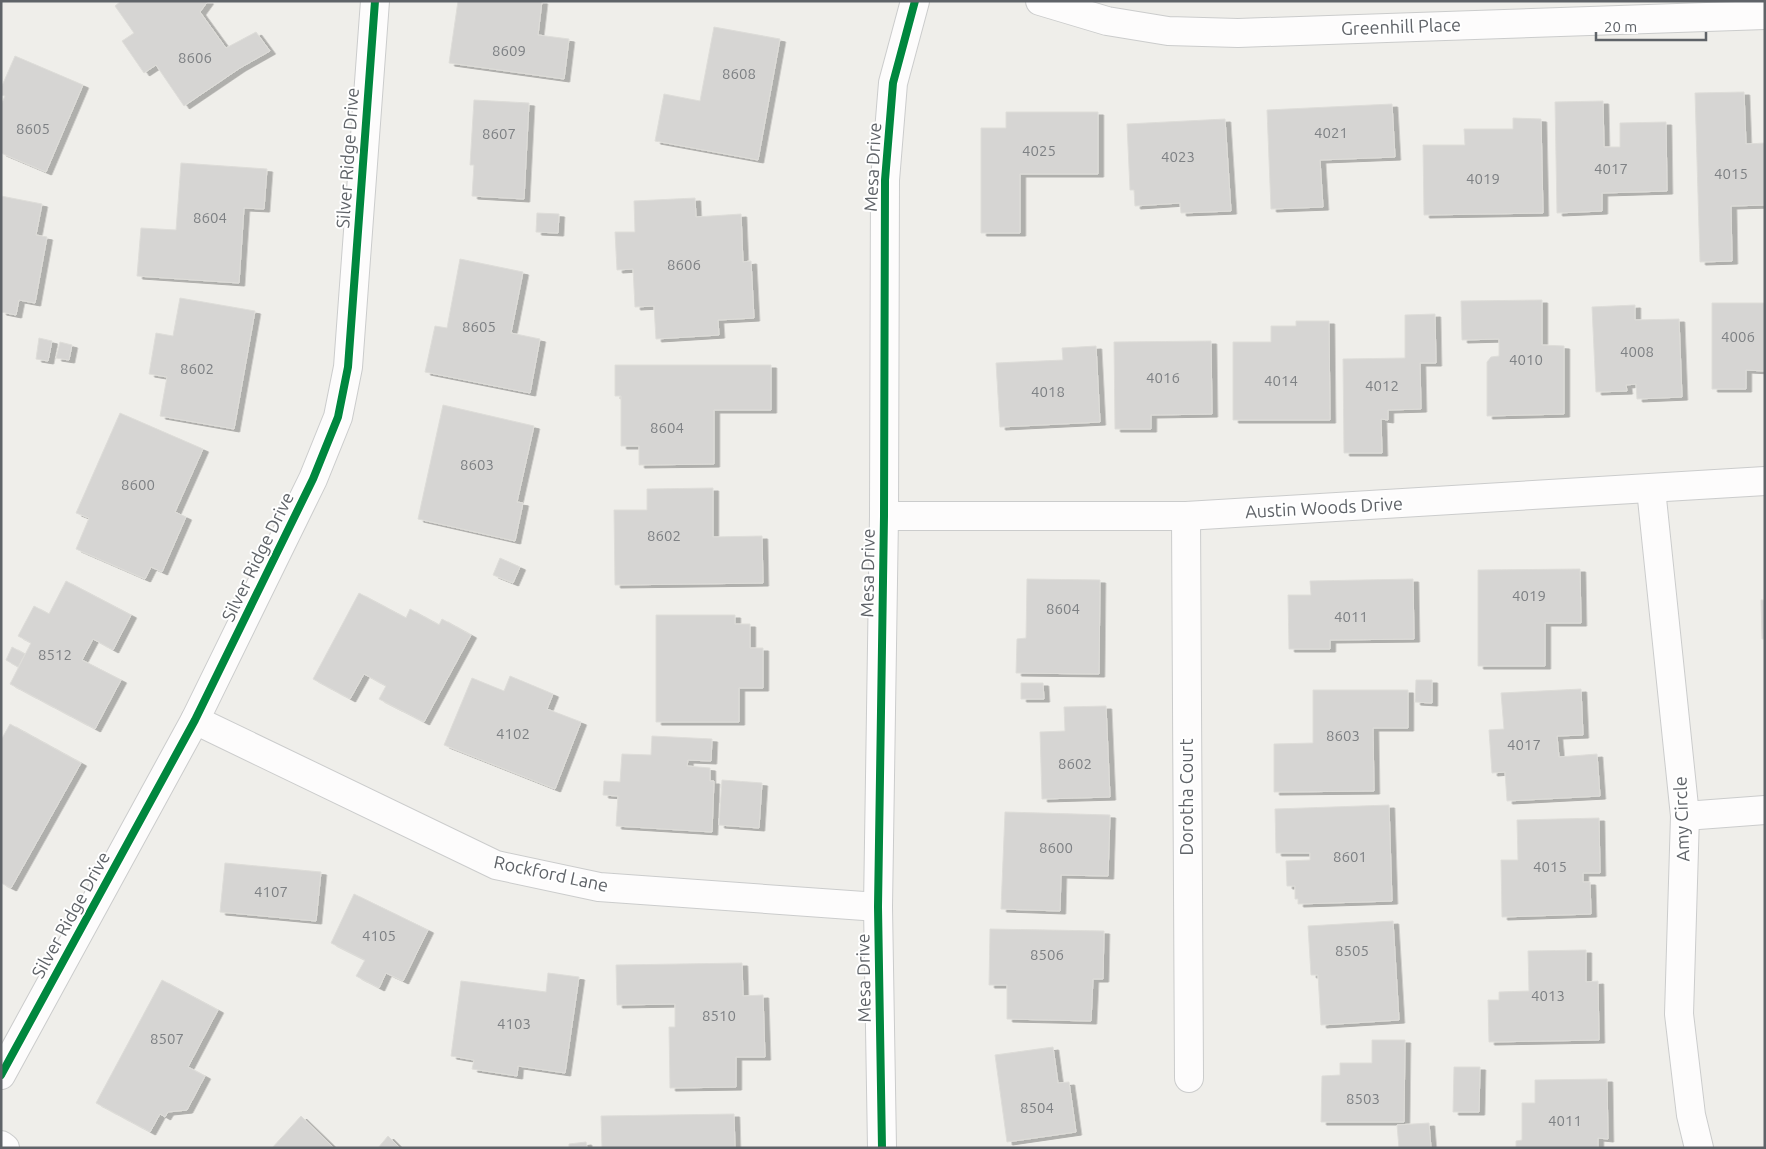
<svg xmlns="http://www.w3.org/2000/svg" width="1766" height="1149" font-family="Ubuntu,sans-serif">
  <style>
    .building { fill: #d6d5d3; stroke: #deddd9; filter: url(#shadow) }
    .lines { fill: none; stroke-linecap: round; stroke-linejoin: round }
    .minor-casing { stroke: #cbcccc; stroke-width: 30 }
    .minor { stroke: #fdfcfc; stroke-width: 28 }
    .cycleway-casing { stroke: #fff; stroke-width: 11 }
    .cycleway { stroke: #00873e; stroke-width: 8 }
    .labels { text-anchor: middle; stroke-width: 4; stroke-linejoin: round; paint-order: stroke }
    .number-label { font-size: 15px; fill: #7e8184 }
    .street-label { font-size: 18px; fill: #5f6368; stroke: #fff }
  </style>
  <defs>
    <filter id="shadow"><feDropShadow dx="5.5" dy="3" stdDeviation="0" flood-color="#0004"/></filter>
  </defs>
  <rect width="100%" height="100%" fill="#efeeea"/>
  <g class="building">
    <path d="M121 1H208L200 12 226 48 256 32 270 51 240 68 184 106 156 65 144 73 122 41 134 33 115 6Z"/>
    <path d="M458 1H542L538 35 569 39 564 79 449 63Z"/>
    <path d="M714 27 780 39 758 160 655 141 664 94 700 101Z"/>
    <path d="M15 56 83 85 46 172 1 153V105L5 96 1 95V88Z"/>
    <path d="M1744 92 1746 144 1765 143V205L1731 206 1732 261 1700 262 1695 93Z"/>
    <path d="M474 100 529 103 524 199 472 196 474 165H470Z"/>
    <path d="M1603 101 1604 147H1620V123L1666 122 1667 191 1602 193V211L1557 213 1555 102Z"/>
    <path d="M1392 104 1395 157 1320 160 1323 207 1271 209 1267 110Z"/>
    <path d="M1006 112H1098V174H1020V233H981V128H1006Z"/>
    <path d="M1513 118 1541 119 1543 213 1424 215 1423 145H1465L1464 129H1513Z"/>
    <path d="M1225 119 1231 211 1181 213 1180 203 1135 206 1134 190H1130L1127 124Z"/>
    <path d="M181 163 267 169 264 209 244 208 239 283 137 276 141 228 176 230Z"/>
    <path d="M1 196 42 204 36 235 47 237 35 303 19 300 16 315 1 312Z"/>
    <path d="M695 198 696 217 741 214 743 262 751 261 754 318 718 320 719 335 656 339 654 306 635 307 633 269 617 270 615 232H635L634 201Z"/>
    <path d="M537 213 559 214 558 233 536 232Z"/>
    <path d="M460 259 523 272 511 333 540 339 530 393 425 372 435 326 447 328Z"/>
    <path d="M180 298 255 311 234 429 160 416 167 377 149 374 156 333 173 336Z"/>
    <path d="M1542 300V345L1564 346V414L1487 416V362L1491 357 1499 356V339L1462 340 1461 301Z"/>
    <path d="M1712 303H1765V371L1746 370V389H1712Z"/>
    <path d="M1635 305V320L1679 319 1682 397 1637 399 1636 384 1626 385 1627 391 1596 392 1592 307Z"/>
    <path d="M1435 314 1436 363H1420L1421 409 1388 410V420L1381 419 1382 453H1344L1343 359 1405 358V315Z"/>
    <path d="M1296 321H1329L1330 420H1233V342H1271V326H1296Z"/>
    <path d="M39 338 52 341 48 361 36 359Z"/>
    <path d="M1211 341 1212 414 1151 415V429H1115L1114 342Z"/>
    <path d="M60 342 72 345 69 360 56 358Z"/>
    <path d="M1096 346 1100 422 1000 427 996 363 1063 360 1062 348Z"/>
    <path d="M615 365H771V410H714V464L639 465V446H621V396H615Z"/>
    <path d="M443 405 534 426 517 502 523 503 515 541 418 519Z"/>
    <path d="M120 413 203 449 175 512 186 517 162 572 151 567 145 579 76 549 89 518 76 513Z"/>
    <path d="M713 488V537L762 536 763 583 615 585 614 510H647V489Z"/>
    <path d="M500 558 520 567 513 583 493 575Z"/>
    <path d="M1580 569 1581 623H1545V666H1478V570Z"/>
    <path d="M1027 579 1100 580 1099 674 1016 673 1017 639 1026 638Z"/>
    <path d="M1413 579 1414 639 1330 640V649H1289L1288 595H1311L1310 581Z"/>
    <path d="M66 581 131 615 113 650 93 639 82 660 121 680 95 729 10 684 31 643 18 636 34 606 49 614Z"/>
    <path d="M359 593 406 618 410 609 439 625 442 619 471 635 424 722 379 699 386 686 364 674 350 699 313 679Z"/>
    <path d="M1761 600H1765V639H1762Z"/>
    <path d="M656 615H735V624H750V648H763V688H739V722H656Z"/>
    <path d="M12 647 25 654 18 667 6 660Z"/>
    <path d="M510 676 553 694 547 709 581 722 555 789 444 745 472 678 504 691Z"/>
    <path d="M1416 680H1432V703L1415 702Z"/>
    <path d="M1021 683H1043L1044 699H1021Z"/>
    <path d="M1581 689 1583 735 1557 736 1559 757 1597 754 1600 796 1507 801 1505 772 1492 773 1489 730 1504 729 1501 693Z"/>
    <path d="M1313 690H1408V728H1373L1374 791 1274 792V744L1313 743Z"/>
    <path d="M1106 706 1110 797 1042 799 1040 732 1065 731 1064 707Z"/>
    <path d="M10 724 81 763 11 888 1 883V740Z"/>
    <path d="M652 736 712 739 711 761 688 760 687 766 710 768V781H714L712 832 616 826 618 796 603 795 604 781 620 782 622 754 651 755Z"/>
    <path d="M722 780 762 783 759 828 719 825Z"/>
    <path d="M1389 805 1392 901 1298 904V899H1295V886H1287L1286 861 1310 860V853H1276L1275 809Z"/>
    <path d="M1005 812 1110 815 1108 876 1061 875 1060 911 1001 909Z"/>
    <path d="M1599 818 1600 873H1583V882H1590L1591 914 1502 917 1501 860H1518L1517 820Z"/>
    <path d="M225 863 321 872 316 921 220 912Z"/>
    <path d="M354 894 428 930 403 981 386 973 379 988 356 976 365 960 331 943Z"/>
    <path d="M1393 921 1399 1020 1321 1025 1318 975H1311L1308 926Z"/>
    <path d="M990 929 1104 931 1103 979H1093L1091 1021 1007 1019V985H989Z"/>
    <path d="M1586 950V982L1598 981 1599 1040 1489 1042 1488 1000H1499V992L1529 991 1528 951Z"/>
    <path d="M742 963 743 996 763 995 765 1057H736V1087L670 1088 669 1027H675V1004L617 1005 616 965Z"/>
    <path d="M548 973 579 977 565 1073 518 1066 517 1076 472 1069 474 1060 451 1056 461 981 546 992Z"/>
    <path d="M162 980 218 1010 188 1067 205 1076 187 1110 168 1112 165 1117 160 1114 150 1132 96 1103Z"/>
    <path d="M1372 1040H1405L1404 1122H1321L1322 1076 1340 1075V1063H1372Z"/>
    <path d="M1053 1047 1058 1083 1069 1082 1076 1132 1007 1142 995 1055Z"/>
    <path d="M1454 1067H1480L1479 1112H1453Z"/>
    <path d="M1607 1079 1608 1139 1598 1138V1148H1516V1141L1522 1140V1103H1535V1080Z"/>
    <path d="M734 1114 735 1148H602L601 1116Z"/>
    <path d="M301 1116 334 1148H272Z"/>
    <path d="M1429 1123 1431 1148H1399L1397 1125Z"/>
    <path d="M388 1136 400 1148H378Z"/>
    <path d="M586 1142 587 1148H569V1144Z"/>
  </g>
  <g class="lines">
    <defs>
      <g id="minor">
        <path d="M1040 1 1107 21 1168 31 1238 33 1765 15"/>
        <path d="M1651 489 1685 816 1679 1014 1691 1115 1699 1148"/>
        <path d="M884 516H1186L1765 481"/>
        <path d="M1186 516 1189 1078"/>
        <path d="M195 720 496 865 599 887 878 907"/>
        <path d="M1685 816 1765 810"/>
        <path d="M1 1075 195 720 313 479 338 417 348 367 375 1"/>
        <path d="M1 1145 5 1148"/>
        <path d="M882 1148 878 907 884 516 885 180 893 83 915 1"/>
      </g>
    </defs>
    <use href="#minor" class="minor-casing"/>
    <use href="#minor" class="minor"/>
    <defs>
      <g id="cycleway">
        <path d="M1 1075 195 720 313 479 338 417 348 367 375 1"/>
        <path d="M882 1148 878 907 884 516 885 180 893 83 915 1"/>
      </g>
    </defs>
    <use href="#cycleway" class="cycleway-casing"/>
    <use href="#cycleway" class="cycleway"/>
  </g>
  <g class="labels">
    <g class="number-label">
      <text x="509" y="56">8609</text>
      <text x="195" y="63">8606</text>
      <text x="739" y="79">8608</text>
      <text x="33" y="134">8605</text>
      <text x="1331" y="138">4021</text>
      <text x="499" y="139">8607</text>
      <text x="1039" y="156">4025</text>
      <text x="1178" y="162">4023</text>
      <text x="1611" y="174">4017</text>
      <text x="1731" y="179">4015</text>
      <text x="1483" y="184">4019</text>
      <text x="210" y="223">8604</text>
      <text x="684" y="270">8606</text>
      <text x="479" y="332">8605</text>
      <text x="1738" y="342">4006</text>
      <text x="1637" y="357">4008</text>
      <text x="1526" y="365">4010</text>
      <text x="197" y="374">8602</text>
      <text x="1163" y="383">4016</text>
      <text x="1281" y="386">4014</text>
      <text x="1382" y="391">4012</text>
      <text x="1048" y="397">4018</text>
      <text x="667" y="433">8604</text>
      <text x="477" y="470">8603</text>
      <text x="138" y="490">8600</text>
      <text x="664" y="541">8602</text>
      <text x="1529" y="601">4019</text>
      <text x="1063" y="614">8604</text>
      <text x="1351" y="622">4011</text>
      <text x="55" y="660">8512</text>
      <text x="513" y="739">4102</text>
      <text x="1343" y="741">8603</text>
      <text x="1524" y="750">4017</text>
      <text x="1075" y="769">8602</text>
      <text x="1056" y="853">8600</text>
      <text x="1350" y="862">8601</text>
      <text x="1550" y="872">4015</text>
      <text x="271" y="897">4107</text>
      <text x="379" y="941">4105</text>
      <text x="1352" y="956">8505</text>
      <text x="1047" y="960">8506</text>
      <text x="1548" y="1001">4013</text>
      <text x="719" y="1021">8510</text>
      <text x="514" y="1029">4103</text>
      <text x="167" y="1044">8507</text>
      <text x="1363" y="1104">8503</text>
      <text x="1037" y="1113">8504</text>
      <text x="1565" y="1126">4011</text>
    </g>
    <g class="street-label">
      <text transform="translate(1401 27) rotate(-2)" y="6">Greenhill Place</text>
      <text transform="translate(348 158) rotate(-86)" y="6">Silver Ridge Drive</text>
      <text transform="translate(873 167) rotate(-87)" y="6">Mesa Drive</text>
      <text transform="translate(1324 508) rotate(-3)" y="6">Austin Woods Drive</text>
      <text transform="translate(258 557) rotate(-64)" y="6">Silver Ridge Drive</text>
      <text transform="translate(868 573) rotate(-89)" y="6">Mesa Drive</text>
      <text transform="translate(1187 797) rotate(-90)" y="6">Dorotha Court</text>
      <text transform="translate(1682 819) rotate(-92)" y="6">Amy Circle</text>
      <text transform="translate(551 874) rotate(12)" y="6">Rockford Lane</text>
      <text transform="translate(71 915) rotate(-61)" y="6">Silver Ridge Drive</text>
      <text transform="translate(864 978) rotate(-91)" y="6">Mesa Drive</text>
    </g>
  </g>
  <rect width="1766" height="1149" fill="none" stroke="#5f6368" stroke-width="5"/>
  <path d="M1596 32v8h110v-8" fill="none" stroke="#5f6368" stroke-width="2.5"/>
  <text x="1604" y="32" font-size="15" fill="#5f6368" stroke="#ffffff" stroke-width="4" paint-order="stroke">20 m</text>
</svg>
